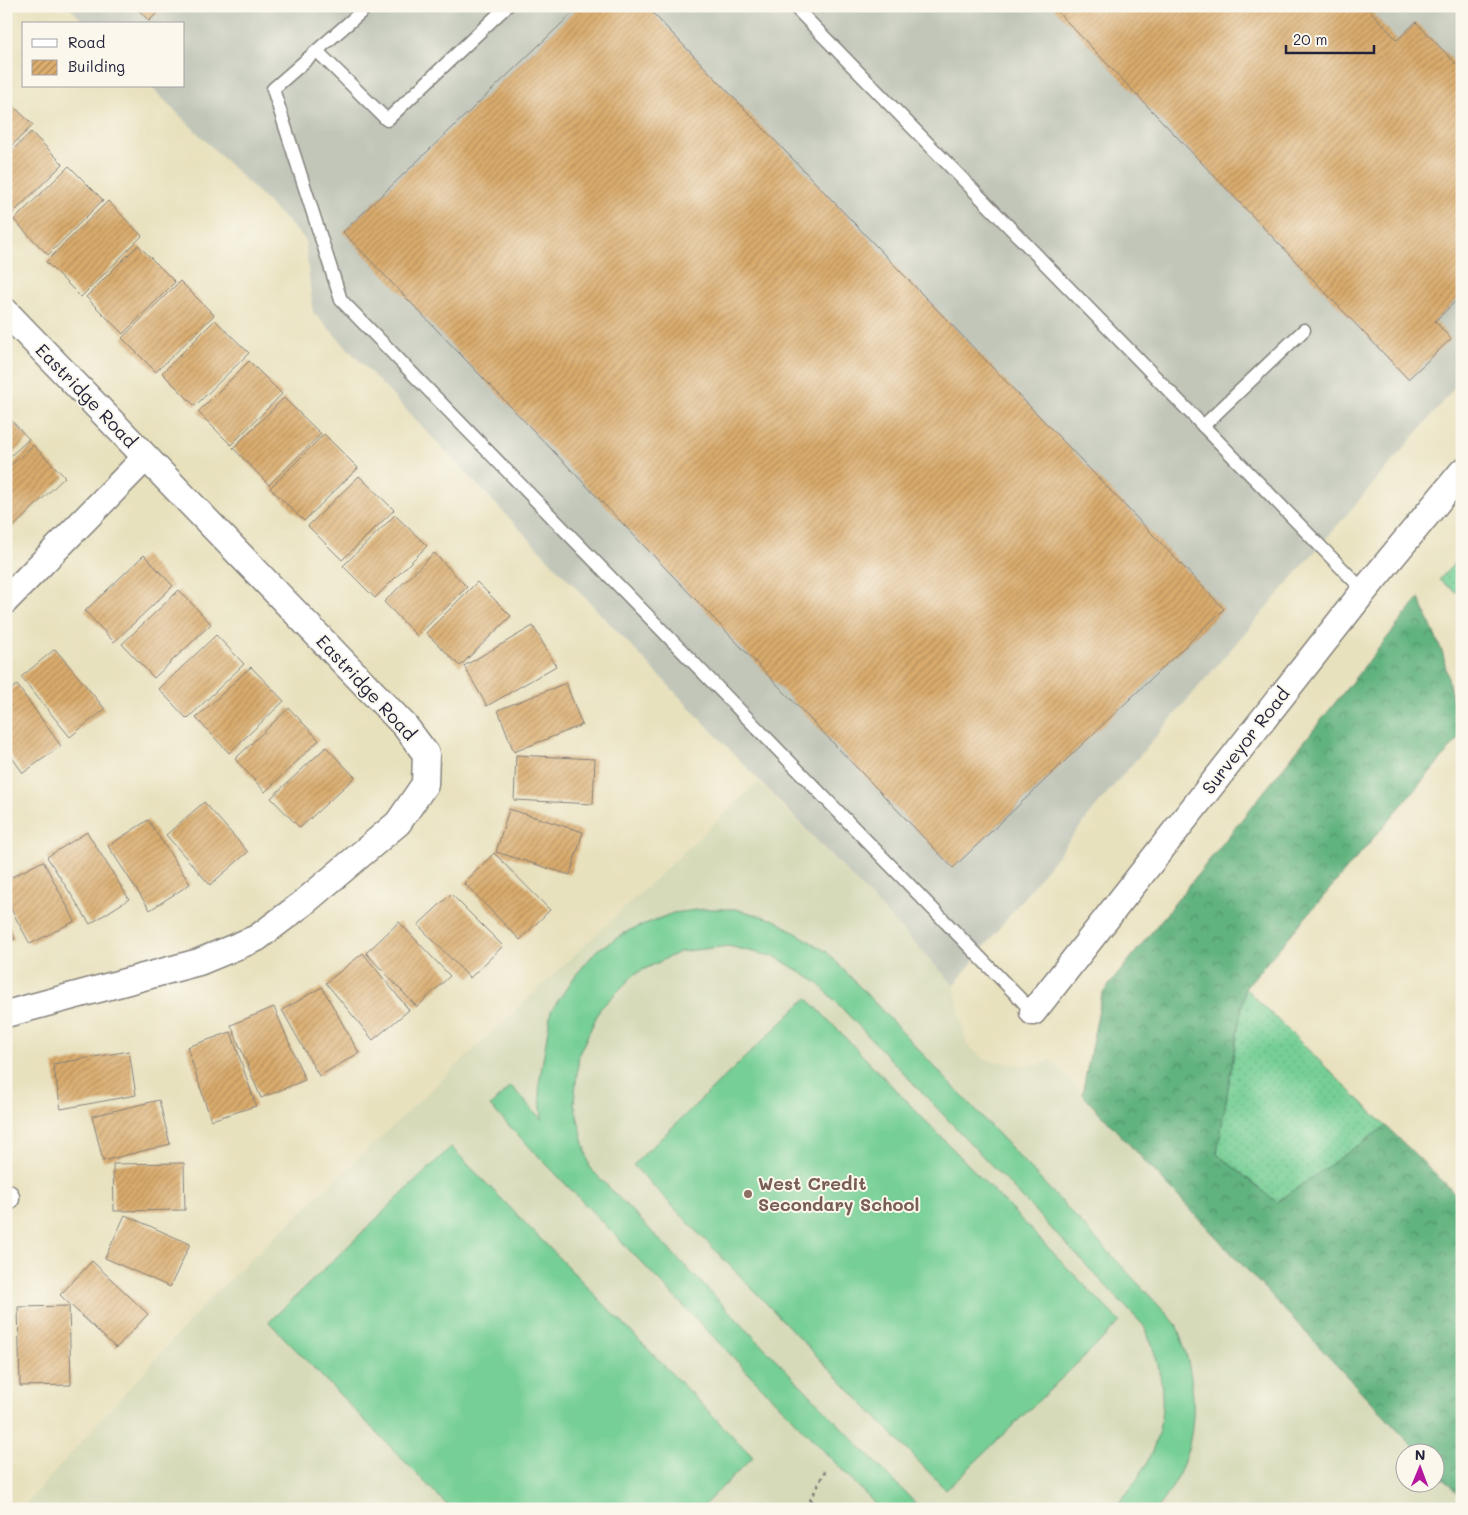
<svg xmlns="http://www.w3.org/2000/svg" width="1468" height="1515" font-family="Mali,sans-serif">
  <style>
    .built { fill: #d7dab9 }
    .industrial { fill: #c1c6b9 }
    .grass { fill: url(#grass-dots); stroke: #4c7868 }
    .forest { fill: url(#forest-crowns); stroke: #416a5c }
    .pitch { fill: #76cf95; stroke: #4c7868 }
    .building { fill: url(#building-hatch) }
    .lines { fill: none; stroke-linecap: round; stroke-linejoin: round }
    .service-casing { stroke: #85827c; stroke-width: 15 }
    .minor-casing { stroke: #85827c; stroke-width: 29 }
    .path { stroke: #85827c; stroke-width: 3; stroke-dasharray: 4 4; stroke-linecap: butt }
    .service { stroke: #fff; stroke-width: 12 }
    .minor { stroke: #fff; stroke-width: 26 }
    .education-dot { fill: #8d6e63; stroke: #fbf7ec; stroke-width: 2 }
    .labels { text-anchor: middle; stroke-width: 4; stroke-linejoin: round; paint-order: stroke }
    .street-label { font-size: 18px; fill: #22223b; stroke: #fbf7ec }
    .education-label { font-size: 18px; font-weight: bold; fill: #785e54; stroke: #fbf7ec; text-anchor: start }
  </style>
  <defs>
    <pattern id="grass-dots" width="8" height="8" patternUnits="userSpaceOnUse" patternTransform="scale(1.25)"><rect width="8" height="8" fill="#76cf95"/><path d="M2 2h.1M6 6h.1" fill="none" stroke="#66b181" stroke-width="1.8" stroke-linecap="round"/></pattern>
    <pattern id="forest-crowns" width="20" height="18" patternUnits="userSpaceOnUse" patternTransform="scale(1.25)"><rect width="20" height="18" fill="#60b27e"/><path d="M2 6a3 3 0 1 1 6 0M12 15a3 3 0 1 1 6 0" fill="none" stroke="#4f9068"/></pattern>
    <pattern id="building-hatch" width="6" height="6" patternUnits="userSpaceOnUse" patternTransform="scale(1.25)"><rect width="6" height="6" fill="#daac6d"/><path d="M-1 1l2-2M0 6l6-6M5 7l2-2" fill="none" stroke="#b08c5b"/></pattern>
  </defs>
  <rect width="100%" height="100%" fill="#fbf7ec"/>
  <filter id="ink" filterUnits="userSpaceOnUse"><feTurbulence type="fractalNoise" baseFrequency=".02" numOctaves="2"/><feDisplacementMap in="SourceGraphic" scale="10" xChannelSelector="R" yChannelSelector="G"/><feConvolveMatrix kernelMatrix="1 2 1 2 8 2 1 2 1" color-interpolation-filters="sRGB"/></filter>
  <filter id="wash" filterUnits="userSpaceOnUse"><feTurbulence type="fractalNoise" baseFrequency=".0096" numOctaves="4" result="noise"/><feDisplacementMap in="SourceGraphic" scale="20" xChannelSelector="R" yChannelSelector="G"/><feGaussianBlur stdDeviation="1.12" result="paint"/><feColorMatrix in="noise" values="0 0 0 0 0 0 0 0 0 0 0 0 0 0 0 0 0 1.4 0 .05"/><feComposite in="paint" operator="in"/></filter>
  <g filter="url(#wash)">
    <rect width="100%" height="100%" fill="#e8e1be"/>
    <path class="built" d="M758 782 954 985 967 1045 985 1059 1011 1064 1038 1065 1051 1060 1418 1452H1406V1482H1436V1471L1462 1499V1509H21L213 1295Z"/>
    <path class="industrial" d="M68 6H1462V377L1439 407 1104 797 954 985 313 312 305 239 150 86H184V24H86Z"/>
    <g class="grass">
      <path d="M1462 555V596L1439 580Z"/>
      <path d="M1245 988 1386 1126 1277 1202 1217 1154Z"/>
    </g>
    <path class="forest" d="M1419 598 1443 654 1460 737 1245 988 1217 1154 1277 1202 1386 1126 1462 1200V1499L1436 1471V1452H1418L1082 1094 1102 994Z"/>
    <g class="pitch">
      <path d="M704 909H736L775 920 827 952 1176 1324C1201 1386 1202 1454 1157 1509H1113C1166 1454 1176 1394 1144 1326L818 983 776 957 728 946 679 952 635 974 600 1009 579 1054 574 1103 590 1168 921 1509H880L490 1106 511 1086 542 1120 539 1084 551 1011 575 976 597 950 630 930 673 913Z"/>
      <path d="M807 998 1120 1322 946 1490 633 1165Z"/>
      <path d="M451 1147 753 1457 700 1509H451L269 1322Z"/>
    </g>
    <g id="blocks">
      <g class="building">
        <path d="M135 6H165L149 21Z"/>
        <path d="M580 6H646L1224 609 953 868 343 232Z"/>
        <path d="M1052 6H1366L1397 40 1416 22 1462 70V295L1435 321 1451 339 1408 379Z"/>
        <path d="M6 99 33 125 6 151Z"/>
        <path d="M31 132 63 164 10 216 6 212V156Z"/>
        <path d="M69 166 103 200 48 255 14 220Z"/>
        <path d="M108 201 142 236 81 297 46 262Z"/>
        <path d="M138 245 175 282 123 334 86 297Z"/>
        <path d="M180 281 214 315 156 372 122 338Z"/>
        <path d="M215 320 249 353 195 406 162 373Z"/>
        <path d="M249 361 282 394 231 445 198 412Z"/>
        <path d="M284 398 321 434 269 485 233 448Z"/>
        <path d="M6 415 29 439 6 460Z"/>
        <path d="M324 434 358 468 304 521 270 488Z"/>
        <path d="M33 445 65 477 9 531 6 529V470Z"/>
        <path d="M359 476 394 510 342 560 308 526Z"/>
        <path d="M395 515 427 546 375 598 343 566Z"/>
        <path d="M434 553 467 587 417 636 384 602Z"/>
        <path d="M144 555 173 586 114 642 85 611Z"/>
        <path d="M477 582 511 616 460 666 426 633Z"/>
        <path d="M179 590 211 624 154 678 122 644Z"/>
        <path d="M533 626 556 666 487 706 464 666Z"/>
        <path d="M216 635 244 664 187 719 159 689Z"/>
        <path d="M55 649 105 709 70 737 21 677Z"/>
        <path d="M251 667 284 701 229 753 196 718Z"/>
        <path d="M566 683 582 725 514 752 498 710Z"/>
        <path d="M17 685 61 746 23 773 6 749V693Z"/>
        <path d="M289 708 319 740 265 792 235 759Z"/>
        <path d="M326 747 355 777 300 828 271 798Z"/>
        <path d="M516 755 595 759 593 804 514 800Z"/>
        <path d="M204 802 248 852 210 885 166 835Z"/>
        <path d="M509 809 583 832 570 875 496 852Z"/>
        <path d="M148 820 190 884 150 910 108 846Z"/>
        <path d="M87 832 129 899 90 924 47 857Z"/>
        <path d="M494 853 550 910 520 940 464 883Z"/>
        <path d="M43 861 75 921 30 944 6 900V880Z"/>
        <path d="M451 894 503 946 470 978 418 925Z"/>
        <path d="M6 918 15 939 6 942Z"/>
        <path d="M399 922 450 976 417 1007 366 953Z"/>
        <path d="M363 953 409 1010 373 1040 326 983Z"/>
        <path d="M322 987 359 1053 319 1076 282 1010Z"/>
        <path d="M274 1007 305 1080 261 1098 231 1025Z"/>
        <path d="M231 1032 256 1106 211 1120 187 1047Z"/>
        <path d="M129 1051 136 1095 61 1109 53 1064Z"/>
        <path d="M159 1100 170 1144 103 1161 92 1116Z"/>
        <path d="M184 1163 185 1210 114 1211 113 1164Z"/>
        <path d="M125 1215 190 1244 170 1287 105 1258Z"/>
        <path d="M92 1261 148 1314 116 1348 60 1295Z"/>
        <path d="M69 1306 71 1385 20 1386 18 1307Z"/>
      </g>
    </g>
  </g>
  <g filter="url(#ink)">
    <use href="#blocks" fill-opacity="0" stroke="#85827c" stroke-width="1"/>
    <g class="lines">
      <defs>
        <g id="service">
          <path d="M368 6 273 89 341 300 1033 1012"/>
          <path d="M794 6 1364 591"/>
          <path d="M317 51 387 120 507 6"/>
          <path d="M1203 426 1304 330"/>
        </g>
        <g id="minor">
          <path d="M6 312 405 726 426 754 425 784 398 823 302 904 257 938 199 962 6 1014"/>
          <path d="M6 600 145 458"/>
          <path d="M1033 1012 1364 591 1462 472"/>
          <path d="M6 1197V1198"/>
        </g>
      </defs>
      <use href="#service" class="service-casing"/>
      <use href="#minor" class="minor-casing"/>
      <g class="path">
        <path d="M810 1499 818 1509"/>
        <path d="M806 1509 825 1471"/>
      </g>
      <use href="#service" class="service"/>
      <use href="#minor" class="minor"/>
    </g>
  </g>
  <circle class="education-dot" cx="748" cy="1194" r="5"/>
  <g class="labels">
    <g class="street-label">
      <text transform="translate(86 396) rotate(46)" y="6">Eastridge Road</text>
      <text transform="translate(366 688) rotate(47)" y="6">Eastridge Road</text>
      <text transform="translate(1246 741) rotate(-52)" y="6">Surveyor Road</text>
    </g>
    <g class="education-label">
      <text x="758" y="1190">West Credit<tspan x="758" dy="21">Secondary School</tspan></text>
    </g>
  </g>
  <rect width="1468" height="1515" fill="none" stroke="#fbf7ec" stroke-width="25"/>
  <rect x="22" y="22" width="162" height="65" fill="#fbf7ec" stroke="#a4a2a5"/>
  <rect x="32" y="39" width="25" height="8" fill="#ffffff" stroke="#a4a2a5"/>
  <text x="68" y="48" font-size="15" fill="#22223b">Road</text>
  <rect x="32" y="60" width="25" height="15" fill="url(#building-hatch)" stroke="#a4a2a5"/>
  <text x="68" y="72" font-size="15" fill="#22223b">Building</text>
  <g transform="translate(1420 1468) rotate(1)"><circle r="24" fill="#fbf7ec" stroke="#a4a2a5"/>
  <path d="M0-4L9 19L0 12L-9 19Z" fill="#b5179e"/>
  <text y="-8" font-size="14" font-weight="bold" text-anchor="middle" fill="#22223b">N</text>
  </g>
  <path d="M1286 45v8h88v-8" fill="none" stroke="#22223b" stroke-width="2.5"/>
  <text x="1293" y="45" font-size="15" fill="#22223b" stroke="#fbf7ec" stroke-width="4" paint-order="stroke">20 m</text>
</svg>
